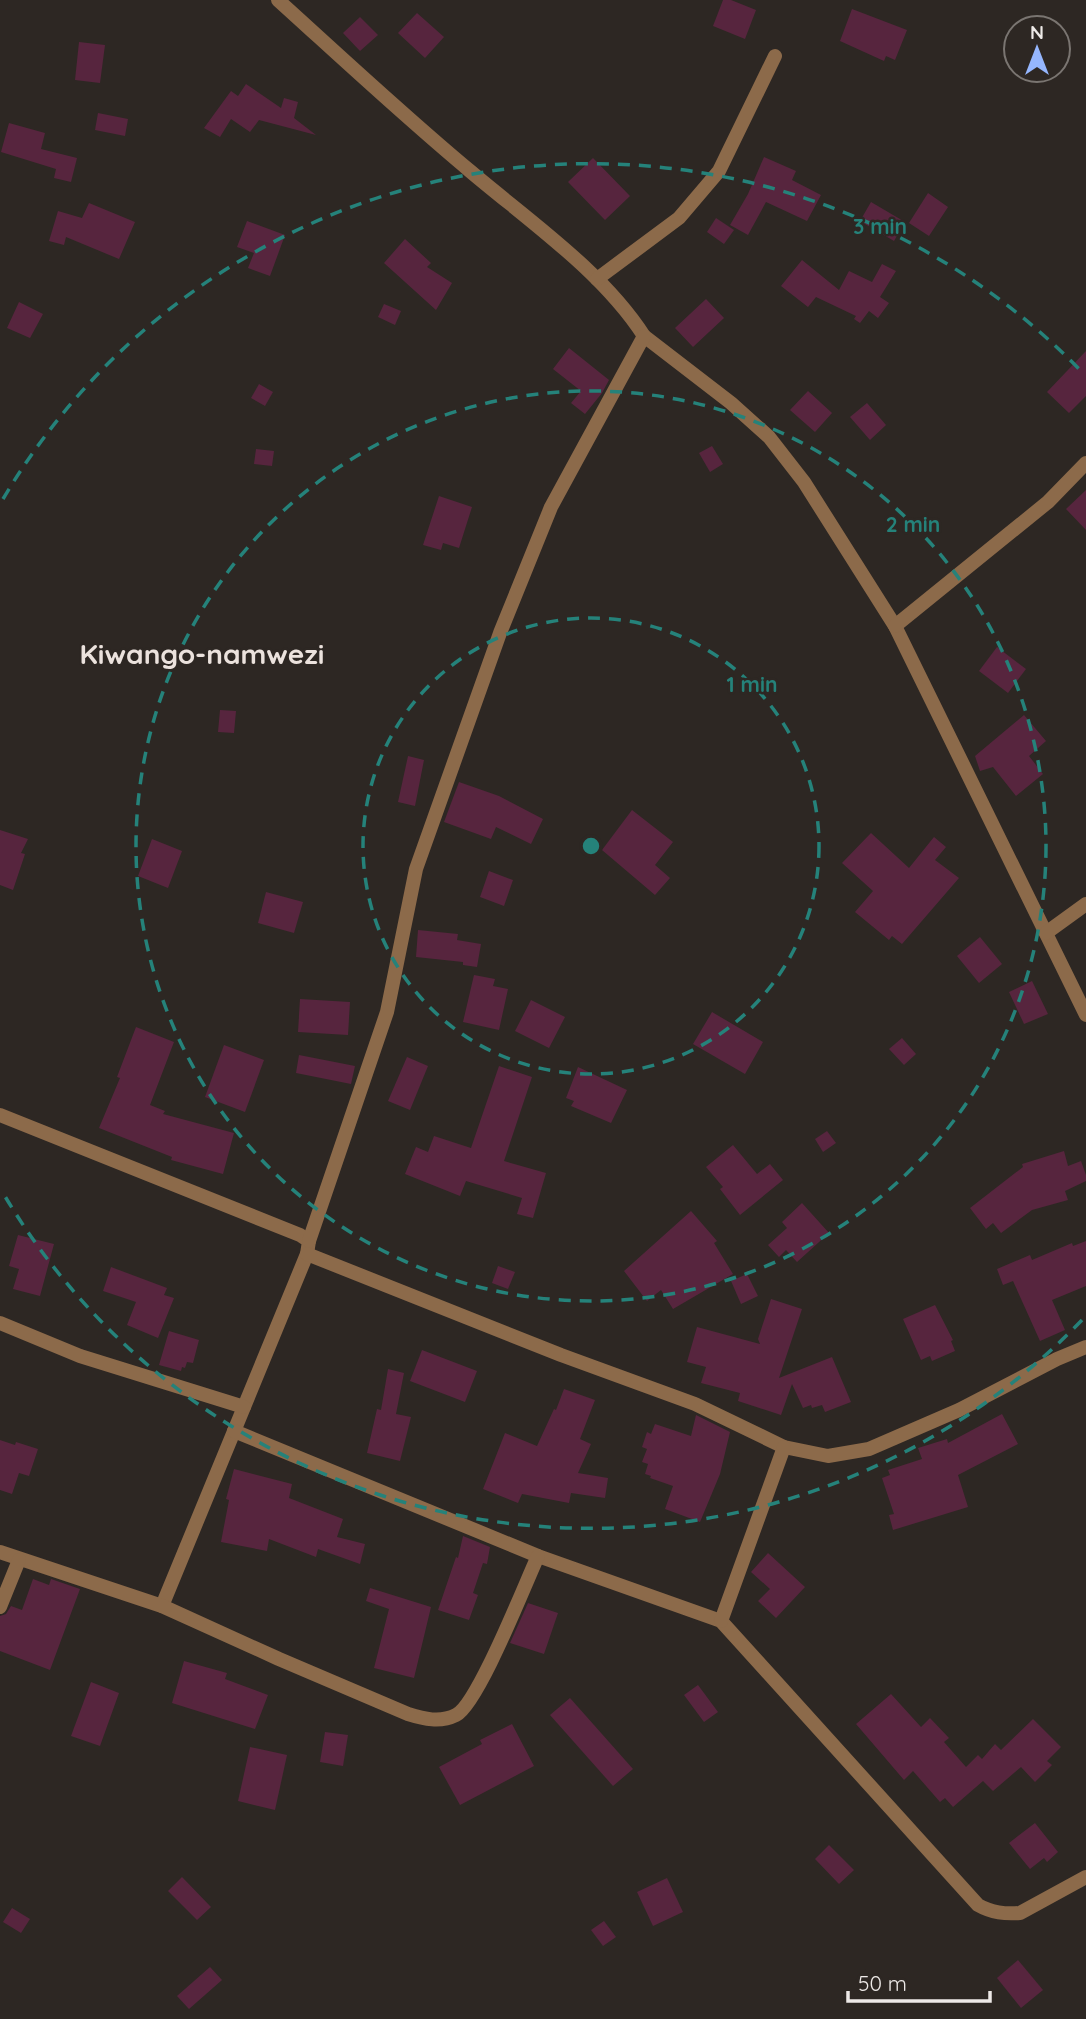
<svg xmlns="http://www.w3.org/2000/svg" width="1086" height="2019" font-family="Quicksand,sans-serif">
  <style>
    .building { fill: #57253e }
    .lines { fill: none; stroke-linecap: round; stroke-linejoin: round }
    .street { stroke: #8c6a4a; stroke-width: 14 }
    .ring { fill: none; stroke: #25827a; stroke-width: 3.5; stroke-dasharray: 12 9 }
    .labels { text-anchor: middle; stroke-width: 5; stroke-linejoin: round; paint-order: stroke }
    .quarter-label { font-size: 28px; font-weight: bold; fill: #ebe2dd; stroke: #2d2723 }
    .centre { fill: #25827a; stroke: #2d2723; stroke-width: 3.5 }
    .ring-label { font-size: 21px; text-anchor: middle; font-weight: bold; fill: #25827a; stroke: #2d2723; stroke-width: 5; stroke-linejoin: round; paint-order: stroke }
  </style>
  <rect width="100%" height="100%" fill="#2d2723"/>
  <g class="building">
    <path d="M723 0H731L756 10 745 39 713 26Z"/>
    <path d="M852 9 907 30 895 60 886 56 884 61 840 41Z"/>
    <path d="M417 13 444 37 425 58 398 33Z"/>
    <path d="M360 17 378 35 360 51 343 33Z"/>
    <path d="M79 42 105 45 100 83 75 80Z"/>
    <path d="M246 84 281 108 284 98 298 102 294 118 316 135 259 120 250 132 231 119 220 137 204 128 231 91 238 96Z"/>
    <path d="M98 113 128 119 125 136 95 130Z"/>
    <path d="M9 123 45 133 41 149 77 158 71 182 54 178 56 169 1 152Z"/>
    <path d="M764 157 796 171 792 180 821 195 807 221 766 202 748 235 730 225 748 194Z"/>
    <path d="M593 158 630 196 605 220 568 182Z"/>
    <path d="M928 193 948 207 929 236 909 223Z"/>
    <path d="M871 202 905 222 894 241 860 221Z"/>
    <path d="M89 203 135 222 119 259 66 237 64 245 49 241 58 211 82 218Z"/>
    <path d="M716 218 734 230 724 244 707 232Z"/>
    <path d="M247 221 285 235 270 276 248 268 254 253 237 247Z"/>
    <path d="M405 239 431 263 427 267 452 283 436 310 384 263Z"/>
    <path d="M802 260 839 290 849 271 872 282 882 264 896 271 880 297 889 303 878 318 869 311 860 323 854 319 856 316 816 297 808 307 781 286Z"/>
    <path d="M706 299 724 318 693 347 675 328Z"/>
    <path d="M19 302 43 314 30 338 7 328Z"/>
    <path d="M384 304 401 311 395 325 378 317Z"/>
    <path d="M569 348 609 380 602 393 585 414 571 403 581 391 553 369Z"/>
    <path d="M1086 351V396L1069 413 1047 392Z"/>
    <path d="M259 384 273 392 265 406 251 398Z"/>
    <path d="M808 391 832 413 815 432 790 410Z"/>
    <path d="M867 403 886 425 870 440 850 417Z"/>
    <path d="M712 446 723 464 710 472 699 453Z"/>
    <path d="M256 449 274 451 272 466 254 464Z"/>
    <path d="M1086 490V530L1066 509Z"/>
    <path d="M439 496 472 507 459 548 443 543 441 550 423 545Z"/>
    <path d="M997 647 1026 669 1008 693 979 671Z"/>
    <path d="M220 710 236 711 234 733 218 732Z"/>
    <path d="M1024 715 1046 741 1029 756 1043 774 1016 796 993 767 980 771 975 756Z"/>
    <path d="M408 756 424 760 415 806 398 802Z"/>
    <path d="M459 782 499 796 543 819 531 844 496 827 491 839 444 822Z"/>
    <path d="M632 810 673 842 655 865 670 878 655 895 602 850Z"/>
    <path d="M0 830 28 839 21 853 25 854 13 890 0 885Z"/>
    <path d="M871 833 909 868 934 837 946 847 935 860 959 878 902 944 892 936 889 940 855 912 873 891 842 863Z"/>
    <path d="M152 839 182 851 168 888 138 876Z"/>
    <path d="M489 871 513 880 504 906 480 897Z"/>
    <path d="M266 892 303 902 294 933 258 923Z"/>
    <path d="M418 930 458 934 457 940 481 944 477 967 463 965V962L416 957Z"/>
    <path d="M980 937 1002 964 979 983 957 956Z"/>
    <path d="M474 975 495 979 493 986 508 989 499 1030 463 1022Z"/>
    <path d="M1032 981 1048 1014 1024 1024 1009 992Z"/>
    <path d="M300 999 350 1002 348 1035 298 1032Z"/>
    <path d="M531 1000 565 1017 549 1048 515 1031Z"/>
    <path d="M712 1012 763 1042 745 1074 693 1044Z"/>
    <path d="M136 1027 174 1042 150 1105 165 1111 163 1114 234 1133 223 1174 171 1160 172 1157 99 1128 120 1078 117 1077Z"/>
    <path d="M902 1038 916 1054 904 1065 889 1049Z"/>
    <path d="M224 1045 264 1060 245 1112 205 1097Z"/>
    <path d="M299 1055 355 1066 351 1084 296 1073Z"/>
    <path d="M407 1057 428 1066 410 1110 388 1101Z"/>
    <path d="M499 1066 532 1077 504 1161 546 1173 533 1218 517 1214 522 1198 466 1181 460 1196 405 1174 416 1147 428 1152 434 1136 471 1148Z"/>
    <path d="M578 1067 627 1090 611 1123 571 1106 574 1101 566 1098Z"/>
    <path d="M827 1131 836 1143 823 1152 815 1139Z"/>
    <path d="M733 1145 757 1174 770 1164 783 1180 740 1215 720 1189 723 1187 706 1167Z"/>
    <path d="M1064 1151 1068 1166 1081 1161 1086 1175V1181L1065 1191 1068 1200 1032 1210 1001 1233 993 1223 986 1229 970 1208 1023 1167 1022 1164Z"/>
    <path d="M802 1203 829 1233 797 1262 786 1250 779 1257 768 1245 787 1228 782 1222Z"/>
    <path d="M691 1211 717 1241 714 1243 733 1274 673 1309 661 1290 647 1301 624 1271Z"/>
    <path d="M18 1235 54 1244 40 1296 13 1289 19 1269 9 1266Z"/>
    <path d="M1086 1241V1286L1052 1300 1065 1330 1040 1341 1013 1281 1003 1285 997 1269 1030 1255 1032 1260 1072 1243 1073 1246Z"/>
    <path d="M498 1266 515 1272 508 1289 492 1283Z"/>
    <path d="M111 1267 167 1288 164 1295 174 1298 158 1338 127 1325 136 1302 103 1291Z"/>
    <path d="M747 1274 758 1296 741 1304 731 1281Z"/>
    <path d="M771 1299 802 1309 779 1378 832 1357 851 1402 825 1412 822 1405 812 1408 811 1405 803 1408 792 1384 781 1415 738 1401 740 1393 701 1383 706 1367 687 1362 697 1327 760 1344 758 1339Z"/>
    <path d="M935 1305 953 1340 951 1341 955 1351 932 1361 930 1356 921 1360 903 1319Z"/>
    <path d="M169 1331 199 1340 193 1363 187 1362 185 1368 182 1367 181 1371 159 1365Z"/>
    <path d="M422 1350 477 1371 465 1402 410 1381Z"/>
    <path d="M388 1369 404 1373 396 1414 411 1417 400 1461 367 1453 377 1409 381 1410Z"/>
    <path d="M564 1389 595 1400 580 1439 591 1444 578 1473 608 1478 605 1498 571 1493 569 1503 522 1494 518 1503 483 1489 505 1433 537 1446 554 1409 556 1410Z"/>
    <path d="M1002 1414 1018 1444 958 1475 968 1507 893 1530 889 1515 894 1514 882 1478 890 1475 888 1470 922 1459 918 1448 947 1439 948 1443Z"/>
    <path d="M696 1415 730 1432 720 1474 700 1522 665 1509 673 1486 650 1478 651 1476 645 1474 648 1464 642 1462 647 1449 642 1447 647 1432 651 1434 655 1424 691 1436Z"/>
    <path d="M0 1440 15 1445 16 1442 38 1449 29 1476 19 1473 12 1494 0 1490Z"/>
    <path d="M234 1469 292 1484 289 1498 343 1519 337 1537 365 1544 360 1564 318 1549 316 1557 269 1539 267 1551 221 1542 229 1500 226 1499Z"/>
    <path d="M463 1536 490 1547 487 1564 483 1563 473 1593 478 1595 469 1620 438 1610 456 1557 458 1558Z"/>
    <path d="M768 1553 805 1587 776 1618 758 1601 770 1589 751 1572Z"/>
    <path d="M33 1579 49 1585 51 1579 80 1589 50 1670 0 1651V1616L6 1614 11 1606 22 1610Z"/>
    <path d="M370 1588 431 1607 414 1678 374 1668 389 1609 366 1601Z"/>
    <path d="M528 1603 558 1613 544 1654 510 1643Z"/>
    <path d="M184 1661 227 1673 225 1679 268 1695 255 1729 172 1703Z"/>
    <path d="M91 1682 119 1693 100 1746 71 1736Z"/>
    <path d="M698 1685 718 1712 704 1722 684 1695Z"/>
    <path d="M891 1694 921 1727 930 1718 949 1738 944 1742 966 1767 978 1755 982 1759 995 1744 1001 1750 1033 1719 1061 1747 1047 1761 1052 1765 1035 1782 1021 1767 993 1791 983 1781 953 1807 945 1798 940 1802 913 1771 904 1780 856 1724Z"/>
    <path d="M570 1698 633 1769 613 1786 550 1715Z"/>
    <path d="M512 1724 534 1766 460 1805 439 1767 482 1744 480 1740Z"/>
    <path d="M325 1732 348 1735 343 1766 320 1762Z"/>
    <path d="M250 1747 287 1755 275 1810 238 1801Z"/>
    <path d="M1035 1823 1058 1852 1047 1862 1044 1858 1030 1869 1009 1843Z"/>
    <path d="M829 1845 854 1870 839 1884 815 1859Z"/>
    <path d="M182 1877 211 1907 197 1920 168 1891Z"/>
    <path d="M667 1878 683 1912 653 1926 637 1892Z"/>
    <path d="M12 1908 30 1919 21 1933 3 1922Z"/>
    <path d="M604 1921 616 1937 603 1946 591 1930Z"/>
    <path d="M1018 1960 1043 1990 1021 2008 997 1978Z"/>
    <path d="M210 1967 222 1980 189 2009 177 1996Z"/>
  </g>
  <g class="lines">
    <g class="street">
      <path d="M278 0C342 58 404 116 470 171 529 221 602 271 644 336L731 403 769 437 804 482 895 626 1086 1015"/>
      <path d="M597 279 679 218 719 171 775 56"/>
      <path d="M895 626 1048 502 1086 463"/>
      <path d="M1046 933 1086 904"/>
      <path d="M0 1115 300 1235 309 1241 307 1254 162 1606"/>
      <path d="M309 1241 387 1012 416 869 500 633 551 507 644 336"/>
      <path d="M307 1254 561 1355 695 1404 784 1447 828 1456 869 1449 959 1410 1057 1359 1086 1347"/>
      <path d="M0 1323 80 1356 244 1407"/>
      <path d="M234 1431 538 1556 721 1621 978 1905C992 1913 1005 1914 1020 1913L1086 1877"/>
      <path d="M0 1552 162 1606 279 1659 408 1714C424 1719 440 1723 456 1715 478 1704 525 1584 538 1556"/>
      <path d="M0 1607 19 1560"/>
      <path d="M721 1621 784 1447"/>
    </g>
  </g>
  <g class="ring">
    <circle cx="591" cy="846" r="228"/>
    <circle cx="591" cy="846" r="455"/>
    <path d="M1082 1320A683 683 0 0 1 3 1193M3 499A683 683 0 0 1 1082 372"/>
  </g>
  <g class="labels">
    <g class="quarter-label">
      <text x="202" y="664">Kiwango-namwezi</text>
    </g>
  </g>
  <circle cx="591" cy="846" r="10" class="centre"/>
  <g class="ring-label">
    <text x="880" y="234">3 min</text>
    <text x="913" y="532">2 min</text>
    <text x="752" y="692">1 min</text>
  </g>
  <g transform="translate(1037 49)"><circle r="33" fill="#2d2723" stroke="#7a7571" stroke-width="2"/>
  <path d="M0-5L12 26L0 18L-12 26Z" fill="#95b6fd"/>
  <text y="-10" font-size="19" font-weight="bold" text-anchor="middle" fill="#ede9e7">N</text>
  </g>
  <path d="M848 1991v10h142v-10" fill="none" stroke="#ede9e7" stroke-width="3.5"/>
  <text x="858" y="1991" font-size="21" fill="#ede9e7" stroke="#2d2723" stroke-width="5" paint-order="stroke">50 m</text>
</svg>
